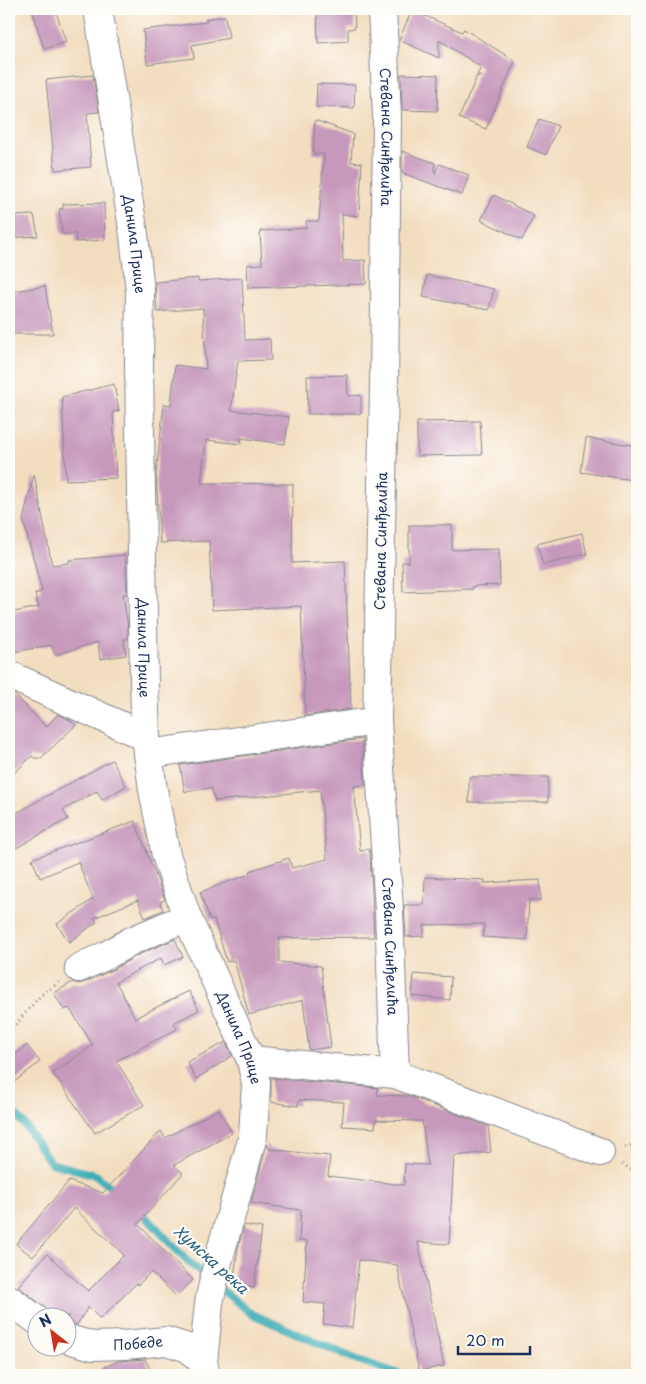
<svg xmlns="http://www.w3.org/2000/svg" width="646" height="1384" font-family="'Playpen Sans',sans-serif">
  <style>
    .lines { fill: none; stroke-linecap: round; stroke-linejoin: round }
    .stream { stroke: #3bacb5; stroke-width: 8 }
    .building { fill: #c698bc }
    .minor-casing { stroke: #87868e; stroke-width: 30 }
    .path { stroke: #87868e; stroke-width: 3; stroke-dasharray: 1 4; stroke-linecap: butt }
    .minor { stroke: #fff; stroke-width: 28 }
    .labels { text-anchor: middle; stroke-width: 4.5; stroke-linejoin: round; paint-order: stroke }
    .street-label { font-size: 14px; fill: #1b2f5e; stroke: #fdfcf7 }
    .water-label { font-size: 15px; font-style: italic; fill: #286181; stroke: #fdfcf7 }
  </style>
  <rect width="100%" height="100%" fill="#fdfcf7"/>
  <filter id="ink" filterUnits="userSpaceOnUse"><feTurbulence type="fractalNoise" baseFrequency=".02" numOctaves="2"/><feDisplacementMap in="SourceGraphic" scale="10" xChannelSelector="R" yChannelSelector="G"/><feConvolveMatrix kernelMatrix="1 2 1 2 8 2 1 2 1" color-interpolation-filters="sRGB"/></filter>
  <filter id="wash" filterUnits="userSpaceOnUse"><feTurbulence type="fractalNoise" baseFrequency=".0096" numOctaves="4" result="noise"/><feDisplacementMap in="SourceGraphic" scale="20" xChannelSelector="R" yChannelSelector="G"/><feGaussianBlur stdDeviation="1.12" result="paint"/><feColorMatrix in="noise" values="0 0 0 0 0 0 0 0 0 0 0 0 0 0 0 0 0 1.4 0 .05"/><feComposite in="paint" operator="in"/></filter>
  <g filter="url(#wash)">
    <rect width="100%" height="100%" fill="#f3ddbf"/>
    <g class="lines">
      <g class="stream">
        <path d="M9 1107 24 1124 51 1163 96 1175 116 1192"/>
        <path d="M138 1211 151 1222 185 1259 209 1279"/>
        <path d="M217 1286 252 1314 355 1359 402 1375"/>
      </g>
    </g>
    <g id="blocks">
      <g class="building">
        <path d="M32 9H55L66 42 44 49Z"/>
        <path d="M317 9H354L355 28 348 29V41L318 43Z"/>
        <path d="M412 10 462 32 464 29 515 61 486 129 459 118 477 76H481L477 75 481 67 439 40V58L399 40Z"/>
        <path d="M225 16 229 38 192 45 194 58 147 64 143 30 206 22V19Z"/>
        <path d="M401 74 438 75 437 111 402 110Z"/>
        <path d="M93 75 99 112 87 113 91 167 55 170 46 80Z"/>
        <path d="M317 84 355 85 354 108 316 107Z"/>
        <path d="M539 119 558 126 546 155 527 147Z"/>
        <path d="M315 120 353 134 351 162 362 163 359 216 342 214 343 261 365 260 366 284 248 288 247 265 262 264 260 231 306 228V221H319L324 154H313Z"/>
        <path d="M402 151 435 163V174L439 164 469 175 462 195 402 173Z"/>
        <path d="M494 195 534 216 522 240 481 220Z"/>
        <path d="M104 203 105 240 76 242 75 234H62L59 209H63V204Z"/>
        <path d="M34 215 38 236 9 238V216Z"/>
        <path d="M427 275 494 289 489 310 423 297Z"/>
        <path d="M198 278V281L242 278 245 340 270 339 271 360 238 361 231 410 289 417 285 444 241 438V444L206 440 201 483 293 484 292 563 345 561 351 709 305 716 301 606 212 610 209 541 160 543 156 474 164 404 171 405 175 365 206 369 203 308 157 312 155 282Z"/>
        <path d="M45 286 53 334H9V292Z"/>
        <path d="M347 375 348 396 361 395V414H308L307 376Z"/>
        <path d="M114 384 119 411 113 412 116 478 66 480 62 397Z"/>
        <path d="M480 421 482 455 417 456V422Z"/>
        <path d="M586 438 637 446 632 480 581 472Z"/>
        <path d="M34 474 52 565 69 563V560L125 555 127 594H123L128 628V639H124L126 655 100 659 98 642 55 655 51 645 9 653V613L39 607 35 594 42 591 23 520Z"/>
        <path d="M409 525H452V550L499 549 500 585 473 586V589L403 592 402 562H409Z"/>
        <path d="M582 533 587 554 543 565 537 544Z"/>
        <path d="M9 692 16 696 46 727 58 714 70 720 76 725 41 758H34L32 756 9 778Z"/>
        <path d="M362 739 365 785 354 786 360 851 369 849 370 853 374 937 279 938V962L321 966 331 1047 309 1050 303 1000 249 1015 234 960 227 962 214 919 210 920 200 892 250 874 249 871 289 858 292 868 327 859 320 790 215 801 211 788 185 792 180 765Z"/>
        <path d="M112 760 126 786 102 800 97 791 63 810 68 819 16 848 9 835V817Z"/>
        <rect x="469" y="777" width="79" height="25"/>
        <path d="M135 821 165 900 160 902 163 910 145 918 138 900 94 918 97 922 69 942 57 924 93 899 78 862 40 878 32 859Z"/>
        <path d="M425 877 485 880 484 883 540 880 541 900H529L527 940 483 937 484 924 424 925V936L406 937 404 905H424Z"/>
        <path d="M175 939 183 957 164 965 161 958 116 982 135 1018 189 991 199 1010 174 1023 177 1029 116 1061 144 1105 95 1133 53 1073 93 1045 69 1008 64 1010 54 993 73 982 78 984 86 982 114 969 138 955Z"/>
        <path d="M414 974 451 977 450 1000 412 996Z"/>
        <path d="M226 1042 232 1056 196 1079 187 1062Z"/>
        <path d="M27 1045 40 1062 9 1086V1059Z"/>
        <path d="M271 1078 378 1088 377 1095 409 1096 488 1126 491 1152 454 1156 449 1244 418 1242 444 1366 419 1371 397 1265 359 1260 352 1328 323 1324 325 1304 303 1302 307 1241H299L301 1210 251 1203 267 1144 269 1149 330 1156 328 1176 404 1185 405 1164 428 1165 422 1121 376 1120 375 1128 342 1126 344 1102 299 1100 298 1106 271 1102Z"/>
        <path d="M219 1109 232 1133 174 1165 183 1173 138 1224 193 1280 176 1296 151 1272 138 1285 137 1283 100 1319 88 1307 77 1325 68 1321V1316H59L49 1311 18 1286 47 1254 88 1291 124 1255 74 1208 33 1257 16 1244 69 1181 103 1193 161 1131 165 1138Z"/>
        <path d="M244 1225 262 1228 254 1288 233 1285 238 1248Z"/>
        <path d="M145 1359 153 1375H87L118 1361Z"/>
      </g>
    </g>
  </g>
  <g filter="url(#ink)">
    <use href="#blocks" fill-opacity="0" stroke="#87868e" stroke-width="1"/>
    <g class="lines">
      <defs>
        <g id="minor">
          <path id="s1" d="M98 9 134 235 140 291 139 365 144 683 146 737 153 790 166 855 187 917 251 1060 256 1083 253 1136 217 1265 209 1303 203 1362 206 1375"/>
          <path id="s2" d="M382 9 387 117 384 387 377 721 389 910 395 1074"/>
          <path d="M9 675 146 737"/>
          <path d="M148 754 377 721"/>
          <path d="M79 968 107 955 131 941 187 917"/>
          <path d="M251 1060 395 1074 600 1152"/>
          <path d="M9 1299 38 1321"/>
          <path id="s3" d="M68 1339 93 1346 125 1345 166 1341 188 1348 203 1362"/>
        </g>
      </defs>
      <use href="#minor" class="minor-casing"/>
      <g class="path">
        <path d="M9 1032 41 995 60 982"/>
        <path d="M625 1147 637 1144"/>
        <path d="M622 1164 637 1173"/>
      </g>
      <use href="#minor" class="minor"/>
    </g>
  </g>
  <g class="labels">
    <g class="street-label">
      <text dy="5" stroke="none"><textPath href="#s2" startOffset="128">Стевана Синђелића</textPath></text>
      <text dy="5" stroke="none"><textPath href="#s1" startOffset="238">Данила Прице</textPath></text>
      <text transform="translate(381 541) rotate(-89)" y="5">Стевана Синђелића</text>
      <text dy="5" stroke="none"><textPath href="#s1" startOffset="642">Данила Прице</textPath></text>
      <text dy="5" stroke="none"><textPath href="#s2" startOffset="938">Стевана Синђелића</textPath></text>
      <text dy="5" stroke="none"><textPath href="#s1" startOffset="1048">Данила Прице</textPath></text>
      <text dy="5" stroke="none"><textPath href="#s3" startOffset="71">Победе</textPath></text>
    </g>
    <g class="water-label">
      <text transform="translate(211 1260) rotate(42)" y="5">Хумска река</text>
    </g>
  </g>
  <rect width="646" height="1384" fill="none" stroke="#fdfcf7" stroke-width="30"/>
  <g transform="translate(52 1332) rotate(329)"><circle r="24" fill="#fdfcf7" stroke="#a3aaba"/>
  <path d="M0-4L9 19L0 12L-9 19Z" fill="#c8321e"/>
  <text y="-8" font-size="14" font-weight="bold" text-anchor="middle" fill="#1b2f5e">N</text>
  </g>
  <path d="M458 1346v8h72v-8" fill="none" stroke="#1b2f5e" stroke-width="2.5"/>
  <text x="466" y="1346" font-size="15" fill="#1b2f5e" stroke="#fdfcf7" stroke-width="4" paint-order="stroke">20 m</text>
</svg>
